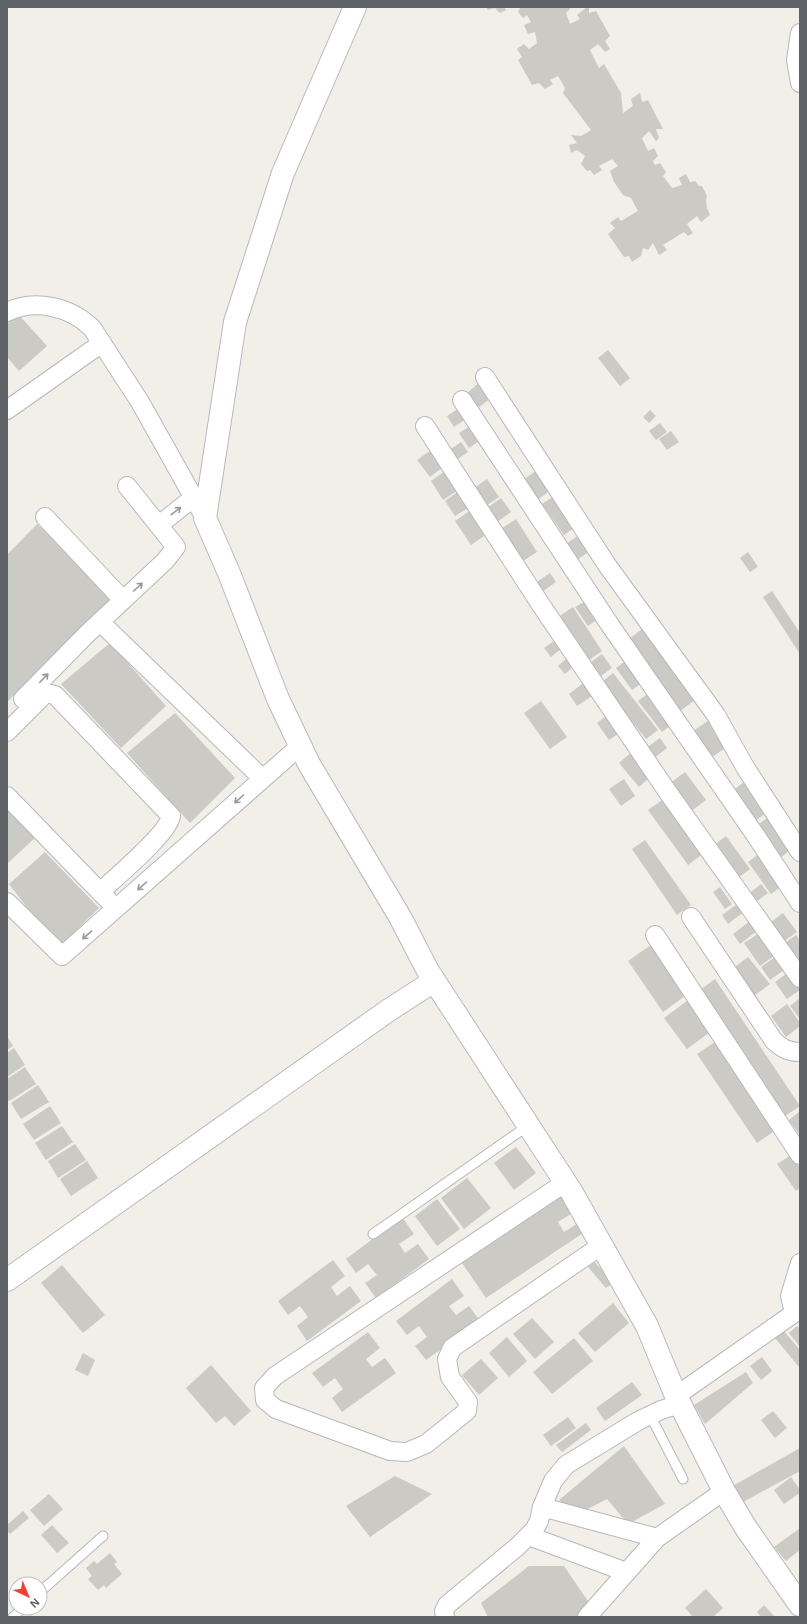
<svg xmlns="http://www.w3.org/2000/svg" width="807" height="1624" font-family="Arial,sans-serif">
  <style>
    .building { fill: #cccac5 }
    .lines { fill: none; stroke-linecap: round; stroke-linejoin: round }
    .lane-casing { stroke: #b5b8bc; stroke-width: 11 }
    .street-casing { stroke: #b5b8bc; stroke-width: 20 }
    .secondary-casing { stroke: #b6babf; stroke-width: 24 }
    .lane { stroke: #fff; stroke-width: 9 }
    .street { stroke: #fff; stroke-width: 18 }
    .secondary { stroke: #fff; stroke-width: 22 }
    .oneway { stroke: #979a9d }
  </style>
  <rect width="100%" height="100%" fill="#f1efe8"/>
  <g class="building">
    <path d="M486 7H504L506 10 500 13 495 8 488 10Z"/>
    <path d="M519 7H569L570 9 566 13 570 24 580 19 577 15 587 7H589V13L596 11 610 36 605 41 610 49 605 52 598 44 590 50 599 68 604 64 621 93 623 113 633 106 631 99 640 93 642 102 648 100 663 129H656L659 138 656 141 649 131 642 138 648 151 654 148 658 156 653 161 655 165 660 163 666 172 663 176 672 188 682 185 679 178 686 174 690 182 695 181 699 186H702L707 196 706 199 707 208 710 215 701 222 697 216 687 224 693 233 688 236 684 232 663 245 667 250 659 255 653 243 648 250 643 248 641 256 632 262 629 256 624 257 608 234 615 228 610 223 618 217 621 221 638 211 631 198 623 195 614 182 610 171 618 166 612 159 599 166 602 170 594 175 590 170 587 171 581 164 585 156 577 150 571 153 569 145 577 143 571 135 581 136 591 130 563 93 565 88 558 76 550 80 553 84 545 89 539 83 532 85 518 60 522 57 517 49 524 44 529 49 537 43 535 32 528 34 524 25 531 22 527 15 523 18 518 12 520 8Z"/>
    <path d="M18 314 47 346 19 371 7 357V324Z"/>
    <path d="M608 350 630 378 620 386 598 358Z"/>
    <path d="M479 383 491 398 478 408 466 394Z"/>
    <path d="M462 406 469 417 454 427 447 416Z"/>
    <path d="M650 410 656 416 649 423 643 417Z"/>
    <path d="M660 423 667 432 656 440 649 431Z"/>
    <path d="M473 424 482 439 469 448 459 433Z"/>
    <path d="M671 431 679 442 667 450 659 439Z"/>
    <path d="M461 442 468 452 455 461 448 451Z"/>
    <path d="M434 448 446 465 430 477 417 460Z"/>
    <path d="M540 468 554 488 537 500 523 480Z"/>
    <path d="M448 469 460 489 443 500 431 481Z"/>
    <path d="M487 479 499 497 483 508 471 490Z"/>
    <path d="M462 489 473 505 455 516 445 501Z"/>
    <path d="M557 494 578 525 564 535 542 504Z"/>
    <path d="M501 498 511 512 494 524 484 510Z"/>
    <path d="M474 508 490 532 471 545 455 521Z"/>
    <path d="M516 519 537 552 520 563 499 530Z"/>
    <path d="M37 524 117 600H113L7 702V555Z"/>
    <path d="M579 535 590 551 574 562 563 546Z"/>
    <path d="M748 552 758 567 750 572 740 558Z"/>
    <path d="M550 573 556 582 539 594 532 585Z"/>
    <path d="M772 591 800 633V654L763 597Z"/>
    <path d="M589 599 601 617 588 626 575 607Z"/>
    <path d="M573 607 602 651 589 660 560 616Z"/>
    <path d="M643 628 695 700 680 711 628 640Z"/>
    <path d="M560 637 566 645 551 657 544 648Z"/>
    <path d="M110 643 166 706 121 748 61 684Z"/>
    <path d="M602 654 612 668 601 676 591 662Z"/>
    <path d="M566 659 573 667 565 674 558 666Z"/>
    <path d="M628 659 645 681 632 690 616 668Z"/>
    <path d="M613 673 658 730 646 739 601 683Z"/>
    <path d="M586 681 595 694 577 706 569 694Z"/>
    <path d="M650 692 674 723 662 732 638 701Z"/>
    <path d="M541 701 567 737 550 749 524 713Z"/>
    <path d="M175 713 235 778 190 823 127 753Z"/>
    <path d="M609 714 622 731 609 740 597 723Z"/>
    <path d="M709 720 728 746 711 758 692 732Z"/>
    <path d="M660 738 667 748 653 759 645 749Z"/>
    <path d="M632 752 651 776 639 787 619 763Z"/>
    <path d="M685 772 706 800 690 812 669 784Z"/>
    <path d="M624 779 635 796 621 806 609 789Z"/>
    <path d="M747 780 770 810 755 821 732 791Z"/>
    <path d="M665 798 704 853 688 865 648 810Z"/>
    <path d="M7 805 37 836 7 864Z"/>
    <path d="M770 816 794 847 780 858 756 826Z"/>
    <path d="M726 836 750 869 738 878 714 845Z"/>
    <path d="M645 840 691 905 677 915 632 849Z"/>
    <path d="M45 852 99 908 58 948 9 884Z"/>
    <path d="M761 852 785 884 771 894 748 862Z"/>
    <path d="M761 884 768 893 753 904 746 896Z"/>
    <path d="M720 887 732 904 725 909 713 892Z"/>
    <path d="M740 902 746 910 728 924 722 915Z"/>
    <path d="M783 913 797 932 780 944 767 925Z"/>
    <path d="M750 921 757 931 740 944 733 934Z"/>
    <path d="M758 934 774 956 760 966 744 943Z"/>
    <path d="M796 935 800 940V963L782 945Z"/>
    <path d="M651 945 685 996 663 1012 628 961Z"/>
    <path d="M778 955 787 968 770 980 761 967Z"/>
    <path d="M748 957 770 984 754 996 732 969Z"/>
    <path d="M790 971 800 985V990L787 999 775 982Z"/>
    <path d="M715 979 800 1106 785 1116 700 990Z"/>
    <path d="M800 998V1019L790 1006Z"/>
    <path d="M687 1001 710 1032 687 1049 664 1018Z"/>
    <path d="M787 1004 800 1023V1026L786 1037 771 1016Z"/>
    <path d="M7 1036 13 1046 7 1050Z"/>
    <path d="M715 1042 776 1130 757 1143 697 1054Z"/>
    <path d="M14 1048 25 1065 7 1077V1053Z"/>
    <path d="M25 1067 36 1084 9 1101 7 1099V1079Z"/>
    <path d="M38 1085 49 1102 21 1119 11 1103Z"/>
    <path d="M50 1106 61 1123 34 1140 23 1124Z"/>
    <path d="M800 1111V1135L789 1120Z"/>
    <path d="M62 1126 73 1142 46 1160 35 1143Z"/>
    <path d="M75 1144 86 1160 58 1178 48 1161Z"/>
    <path d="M516 1147 536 1173 514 1190 494 1163Z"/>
    <path d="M791 1155 800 1168V1188L796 1191 777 1164Z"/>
    <path d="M87 1161 98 1178 71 1196 60 1179Z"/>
    <path d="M467 1178 491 1208 464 1229 441 1198Z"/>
    <path d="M568 1192 579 1209 558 1222 564 1232 580 1222 586 1231 486 1298 462 1263Z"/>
    <path d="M437 1199 460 1229 437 1246 415 1216Z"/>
    <path d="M402 1217 414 1234 399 1244 405 1253 418 1244 429 1259 376 1298 365 1283 377 1275 368 1264 356 1273 346 1259Z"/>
    <path d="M333 1260 345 1276 331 1287 337 1296 350 1286 361 1301 307 1341 297 1326 308 1317 300 1306 288 1315 278 1301Z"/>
    <path d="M595 1262 613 1283 606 1288 588 1267Z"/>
    <path d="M62 1265 105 1315 83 1333 41 1283Z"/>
    <path d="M452 1279 464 1296 449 1306 456 1315 469 1306 480 1321 426 1360 415 1346 427 1337 419 1326 407 1335 396 1321Z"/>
    <path d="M613 1303 629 1323 595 1352 578 1333Z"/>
    <path d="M532 1318 554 1342 535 1359 513 1334Z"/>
    <path d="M797 1326 800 1329V1347L789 1333Z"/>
    <path d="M784 1331 800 1350V1365L798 1366 775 1338Z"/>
    <path d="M368 1332 380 1348 366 1359 372 1367 385 1358 396 1373 342 1412 332 1398 343 1389 335 1378 323 1387 312 1373Z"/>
    <path d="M507 1337 527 1361 509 1377 489 1353Z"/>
    <path d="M574 1338 593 1361 552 1394 533 1372Z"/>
    <path d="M83 1353 95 1360 88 1376 75 1370Z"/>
    <path d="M762 1357 772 1371 761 1380 750 1366Z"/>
    <path d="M481 1359 498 1378 479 1395 462 1375Z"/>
    <path d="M211 1365 251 1411 234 1426 225 1416 216 1423 186 1388Z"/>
    <path d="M746 1372 753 1383 705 1424 694 1405Z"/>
    <path d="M632 1382 642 1395 605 1421 596 1408Z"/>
    <path d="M773 1411 787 1428 775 1438 761 1420Z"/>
    <path d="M568 1417 576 1428 551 1446 543 1435Z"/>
    <path d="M586 1423 591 1430 562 1452 556 1445Z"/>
    <path d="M624 1446 665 1504 628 1524 607 1499 578 1514 559 1500Z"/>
    <path d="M800 1448V1471L743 1502 731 1487Z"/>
    <path d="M395 1476 432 1494 370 1537 346 1506Z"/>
    <path d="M791 1477 800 1490V1493L784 1504 774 1490Z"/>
    <path d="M49 1494 63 1509 44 1526 30 1510Z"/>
    <path d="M23 1511 29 1518 10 1534 7 1531V1525Z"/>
    <path d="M52 1525 69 1543 57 1553 41 1535Z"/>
    <path d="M800 1528V1550L786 1561 774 1547Z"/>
    <path d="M110 1553 117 1562 114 1564 122 1574 106 1588 104 1585 98 1590 88 1579 92 1576 86 1568 94 1561 97 1564Z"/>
    <path d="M529 1566H564L592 1607 579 1617H488L481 1603Z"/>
    <path d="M706 1589 723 1608 713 1617H693L685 1608Z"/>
    <path d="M764 1605 775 1617H761L757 1612Z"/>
  </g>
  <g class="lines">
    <defs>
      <g id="lane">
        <path d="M373 1234 529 1125"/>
        <path d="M650 1415 683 1479"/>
        <path d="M40 1592 103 1536"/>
        <path d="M13 1617 23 1608"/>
      </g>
      <g id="street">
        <path d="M800 33 796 60 800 83"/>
        <path d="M7 312C35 298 70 307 92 328L140 402 205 518"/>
        <path d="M485 377 607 565 716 715 745 767 800 852"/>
        <path d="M462 400 610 625 756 836 800 903"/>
        <path d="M7 410 102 343"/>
        <path d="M425 426 541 605 667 791 800 978"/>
        <path d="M45 517 123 600"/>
        <path d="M159 525 193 498"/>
        <path d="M100 622 262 778"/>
        <path d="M23 699 88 633 165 561 176 547 127 486"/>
        <path d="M7 732 46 693 55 695 171 816C168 834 116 877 100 892"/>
        <path d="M7 796 108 900"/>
        <path d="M7 902 62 956 300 746"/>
        <path d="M691 917 774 1041C783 1049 789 1052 800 1052"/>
        <path d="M655 935 800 1155"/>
        <path d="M566 1182 275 1376 264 1388 265 1400 276 1409 390 1451 407 1452 426 1444 467 1411 468 1402 450 1377 447 1359 452 1348 602 1245"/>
        <path d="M794 1312 790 1296 800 1263"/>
        <path d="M676 1396 800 1309"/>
        <path d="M542 1507 657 1538 724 1491"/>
        <path d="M529 1536 626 1572"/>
        <path d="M445 1617 444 1611 447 1605 518 1546 534 1530 539 1521 542 1507 553 1481 566 1465 638 1421 661 1410 680 1404"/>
        <path d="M587 1617 657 1538"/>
      </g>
      <g id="secondary">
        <path d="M355 7 283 173 235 322 205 518 229 573 278 699 309 764 400 917 428 971 571 1191 647 1326 676 1396 724 1491 746 1528 800 1605"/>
        <path d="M7 1280 389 1010 434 981"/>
      </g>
    </defs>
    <use href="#lane" class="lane-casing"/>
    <use href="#street" class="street-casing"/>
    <use href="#secondary" class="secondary-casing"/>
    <use href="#lane" class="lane"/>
    <use href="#street" class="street"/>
    <use href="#secondary" class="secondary"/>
  </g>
  <defs><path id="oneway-shaft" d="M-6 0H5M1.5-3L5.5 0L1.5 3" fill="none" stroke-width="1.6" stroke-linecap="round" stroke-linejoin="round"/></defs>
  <g class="oneway">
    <use href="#oneway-shaft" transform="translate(176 511) rotate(-38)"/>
    <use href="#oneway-shaft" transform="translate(138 587) rotate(-42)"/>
    <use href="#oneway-shaft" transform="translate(44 678) rotate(-46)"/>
    <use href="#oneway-shaft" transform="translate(239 799) rotate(138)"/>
    <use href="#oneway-shaft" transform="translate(142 886) rotate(138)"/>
    <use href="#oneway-shaft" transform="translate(87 935) rotate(139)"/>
  </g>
  <rect width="807" height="1624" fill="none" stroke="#5f6368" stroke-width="16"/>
  <g transform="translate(28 1596) rotate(136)"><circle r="19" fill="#ffffff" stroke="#bfc1c3"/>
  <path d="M0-3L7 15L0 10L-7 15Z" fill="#ea4335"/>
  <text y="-6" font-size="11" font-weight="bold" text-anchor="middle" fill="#5f6368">N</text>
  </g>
</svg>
